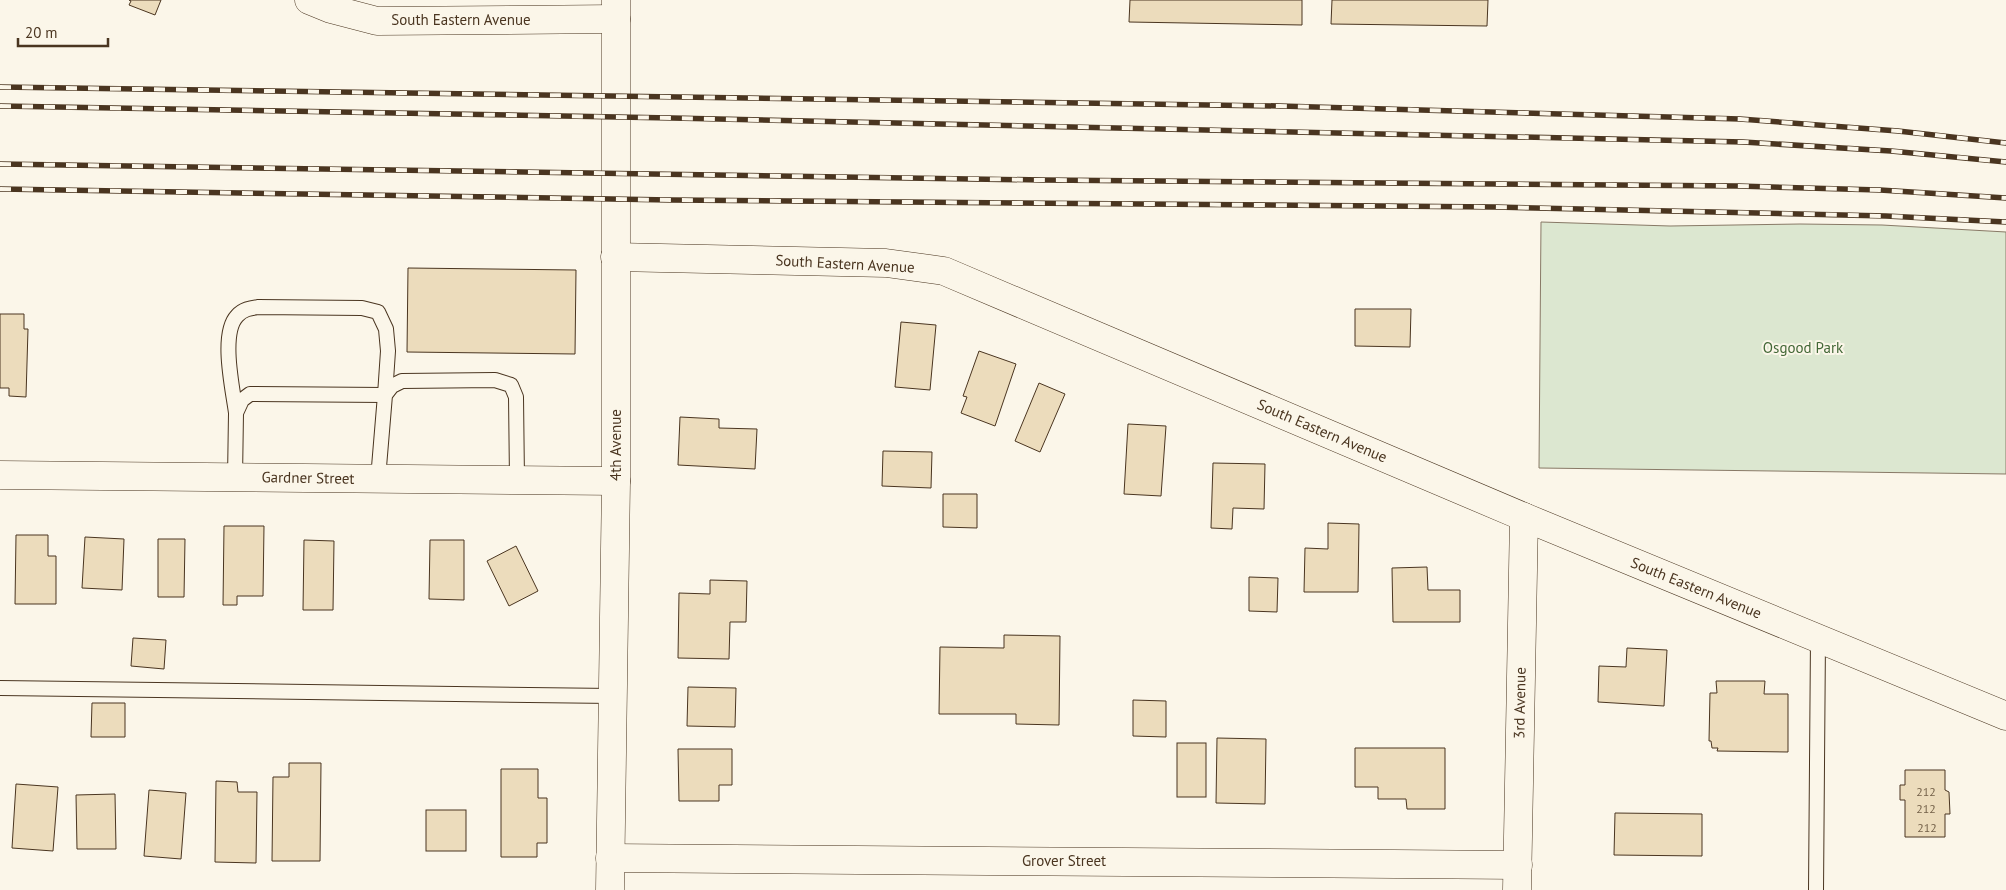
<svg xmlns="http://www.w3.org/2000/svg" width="2006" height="890" font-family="'PT Sans',sans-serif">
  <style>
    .green { fill: #dce7d0; stroke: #887966 }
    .building { fill: #ecdcbc; stroke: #4a3520 }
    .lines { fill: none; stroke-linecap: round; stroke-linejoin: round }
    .service-casing { stroke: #4a3520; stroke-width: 16 }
    .minor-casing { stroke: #4a3520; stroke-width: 29 }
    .tertiary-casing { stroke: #4a3520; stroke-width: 29 }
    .service { stroke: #fbf6e9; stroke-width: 14 }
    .minor { stroke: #fbf6e9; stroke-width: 28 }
    .tertiary { stroke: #fbf6e9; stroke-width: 28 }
    .rail-casing { stroke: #4a3520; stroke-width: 5.5 }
    .rail { stroke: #fbf6e9; stroke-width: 4; stroke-dasharray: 11; stroke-linecap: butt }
    .labels { text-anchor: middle; stroke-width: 4; stroke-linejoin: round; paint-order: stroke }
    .number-label { font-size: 12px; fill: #725f47 }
    .street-label { font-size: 15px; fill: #4a3520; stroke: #fbf6e9 }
    .park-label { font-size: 15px; fill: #436837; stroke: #fbf6e9 }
  </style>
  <rect width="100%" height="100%" fill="#fbf6e9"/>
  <path class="green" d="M1541 222 1670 226 1800 224 1882 225 2006 232V474L1539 468Z"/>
  <g class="building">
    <path d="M129 0H161L155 15 129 5 131 1Z"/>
    <path d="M1130 0H1302V25L1129 22Z"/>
    <path d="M1332 0H1488L1487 26 1331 24Z"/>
    <path d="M408 268 576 270 575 354 407 352Z"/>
    <path d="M1355 309H1411L1410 347 1355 346Z"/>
    <path d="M0 314H24V329H28L26 397 9 396V388H0Z"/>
    <path d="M901 322 936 325 930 390 895 387Z"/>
    <path d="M979 351 1016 364 995 426 961 413 967 397 963 396Z"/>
    <path d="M1039 383 1065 394 1040 452 1015 441Z"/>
    <path d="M680 417 719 419V428L757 429 755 469 678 465Z"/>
    <path d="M1128 424 1166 426 1161 496 1124 494Z"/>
    <path d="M883 451 932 452 931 488 882 486Z"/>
    <path d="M1213 463 1265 464 1264 509 1233 508 1232 529 1211 528Z"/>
    <path d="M943 494H977V528L943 527Z"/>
    <path d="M1328 523 1359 524 1358 592H1304L1305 548 1328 549Z"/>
    <path d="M224 526H264L263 596H237V605H223Z"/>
    <path d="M16 535H48V556H56V604H15Z"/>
    <path d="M85 537 124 539 122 590 82 588Z"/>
    <path d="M158 539H185L184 597H158Z"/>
    <path d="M304 540 334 541 333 610H303Z"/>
    <path d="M430 540H464V600L429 599Z"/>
    <path d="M516 546 538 591 509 606 487 561Z"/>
    <path d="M1427 567 1428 590H1460V622H1393L1392 568Z"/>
    <path d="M1249 577 1278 578 1277 612 1249 611Z"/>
    <path d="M710 580 747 581 746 622H730L729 659 678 658 679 593 710 594Z"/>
    <path d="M1004 635 1060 636 1059 725 1016 724V714H939L940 647 1004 648Z"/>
    <path d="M133 638 166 640 164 669 131 666Z"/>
    <path d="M1627 648 1667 650 1664 706 1598 702 1599 666 1626 667Z"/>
    <path d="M1716 681H1765L1764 694H1788V752L1717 751 1718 748H1712L1711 741H1709L1710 693H1717Z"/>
    <path d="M688 687 736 688 735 727 687 726Z"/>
    <path d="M1133 700 1166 701V737L1133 736Z"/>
    <path d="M92 703H125V737H91Z"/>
    <path d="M1217 738 1266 739 1265 804 1216 803Z"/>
    <rect x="1177" y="743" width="29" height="54"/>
    <path d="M1355 748H1445V809H1407L1406 799H1378V787H1355Z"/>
    <path d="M678 749H732V785H719V801H679Z"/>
    <path d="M289 763H321L320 861H272L273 777H289Z"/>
    <path d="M501 769H538V798H547V843H537V857H501Z"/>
    <path d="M1905 770H1945V790L1949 792 1950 814H1945V837H1905V800H1900V785H1905Z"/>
    <path d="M216 781 237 782 238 792H257L256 863 215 862Z"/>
    <path d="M16 784 58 787 53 851 12 848Z"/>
    <path d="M149 790 186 793 181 859 144 856Z"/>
    <path d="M115 794 116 849H77L76 795Z"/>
    <rect x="426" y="810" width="40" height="41"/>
    <path d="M1615 813 1702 814V856L1614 855Z"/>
  </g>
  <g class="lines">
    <defs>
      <g id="service">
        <path d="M235 478 236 413 242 400 250 394 385 395 388 351 386 329 378 312 362 308 258 307C251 308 243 309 237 316 220 334 233 390 236 413"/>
        <path d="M378 479 385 395 392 386 402 381 495 380 511 385 516 397 517 480"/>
        <path d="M0 688 613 696"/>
        <path d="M1816 890 1818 638"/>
      </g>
      <g id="minor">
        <path d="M309 0 331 9 377 21 616 19"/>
        <path d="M615 257 886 263 944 271 1524 517 2006 716"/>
        <path d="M0 475 616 481"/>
        <path d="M610 858 1518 865"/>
        <path d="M1517 890 1524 517"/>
      </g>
      <path id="tertiary" d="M610 890 616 481V0"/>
    </defs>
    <use href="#service" class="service-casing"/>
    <use href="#minor" class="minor-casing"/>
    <use href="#tertiary" class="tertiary-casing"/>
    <use href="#service" class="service"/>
    <use href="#minor" class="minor"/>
    <use href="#tertiary" class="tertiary"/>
    <defs>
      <g id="rail">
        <path d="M0 87 1280 106 1740 119 1898 131 2006 143"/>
        <path d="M0 106 672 118 1743 142 1891 151 2006 162"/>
        <path d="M0 164 1042 180 1738 186 1880 190 2006 198"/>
        <path d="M0 189 671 200 1495 207 1886 216 2006 222"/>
      </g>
    </defs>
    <use href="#rail" class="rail-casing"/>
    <use href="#rail" class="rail"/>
  </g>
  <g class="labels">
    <g class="number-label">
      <text x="1926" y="796">212</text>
      <text x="1926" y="813">212</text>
      <text x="1927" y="832">212</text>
    </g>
    <g class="street-label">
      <text x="461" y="25">South Eastern Avenue</text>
      <text transform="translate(845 264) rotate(3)" y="5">South Eastern Avenue</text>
      <text transform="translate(1322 431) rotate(23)" y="5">South Eastern Avenue</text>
      <text transform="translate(616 445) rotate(-90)" y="5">4th Avenue</text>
      <text transform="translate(308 478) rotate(1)" y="5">Gardner Street</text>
      <text transform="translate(1696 588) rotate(22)" y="5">South Eastern Avenue</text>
      <text transform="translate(1520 703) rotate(-89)" y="5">3rd Avenue</text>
      <text x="1064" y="866">Grover Street</text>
    </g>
    <g class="park-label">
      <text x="1803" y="353">Osgood Park</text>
    </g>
  </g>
  <path d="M18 38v8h90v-8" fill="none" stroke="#4a3520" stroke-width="2.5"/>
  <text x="25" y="38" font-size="15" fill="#4a3520" stroke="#fbf6e9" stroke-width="4" paint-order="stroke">20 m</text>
</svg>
